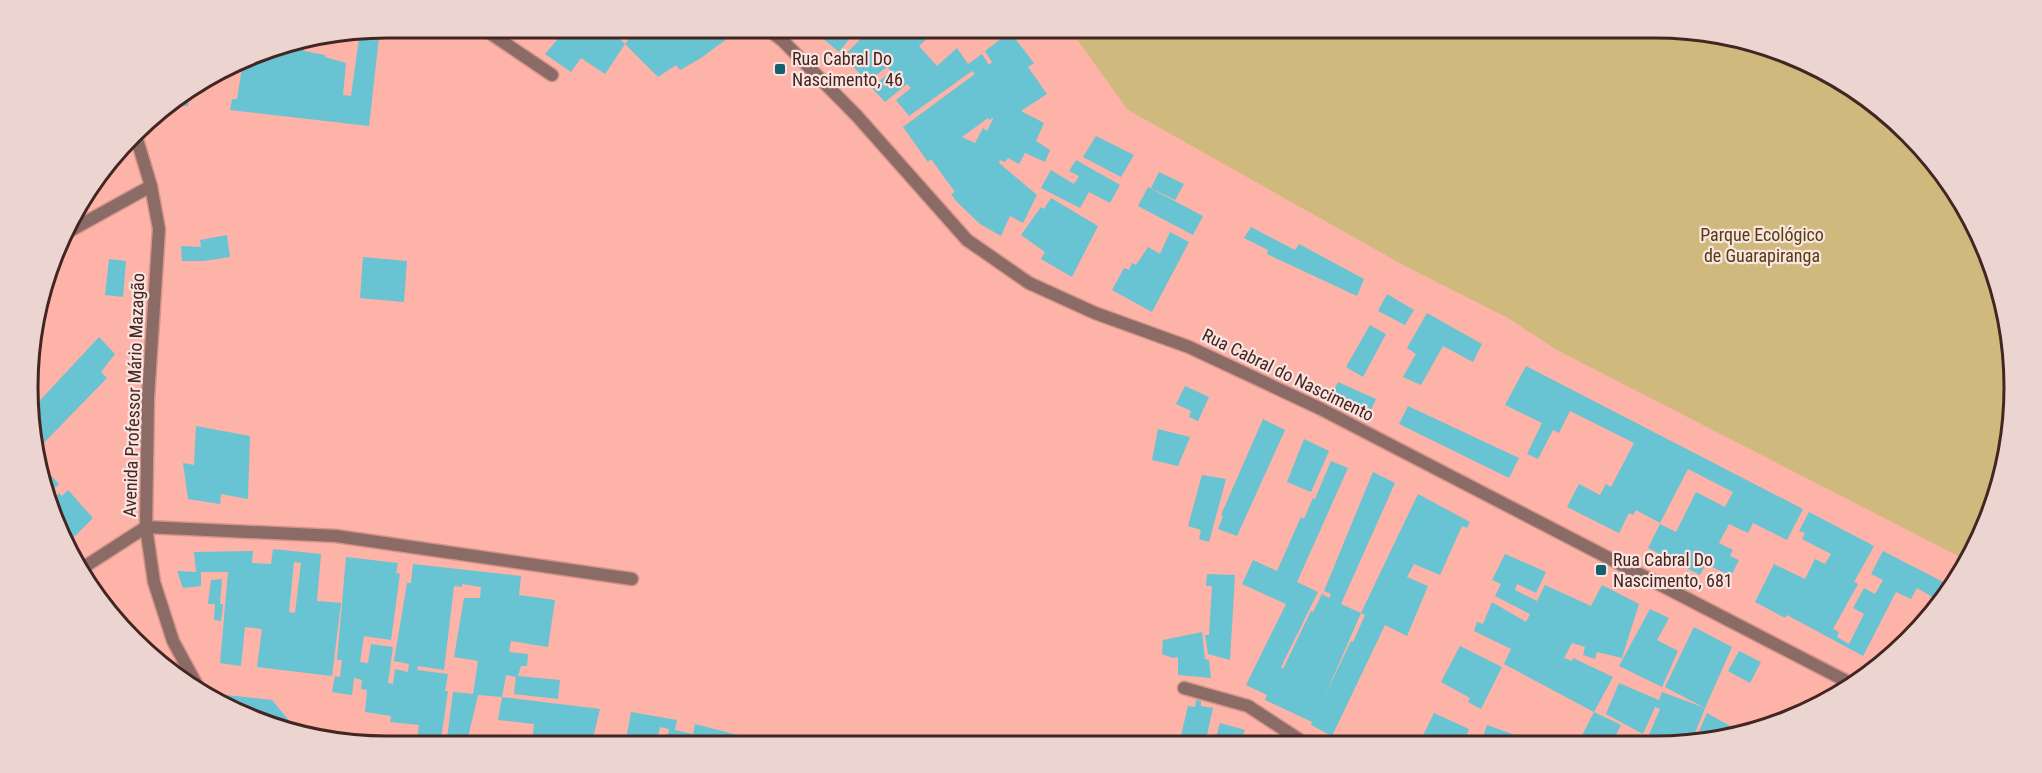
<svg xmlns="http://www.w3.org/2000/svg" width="2042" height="773" font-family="'Roboto Condensed',sans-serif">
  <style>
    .green { fill: #d0b97d }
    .building { fill: #68c3d2; fill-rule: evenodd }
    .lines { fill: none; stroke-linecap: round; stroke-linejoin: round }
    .minor-casing { stroke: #d4948a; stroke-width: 15 }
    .tertiary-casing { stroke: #d4948a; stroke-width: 15 }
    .minor { stroke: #8a6b66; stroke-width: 12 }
    .tertiary { stroke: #8a6b66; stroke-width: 12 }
    .poi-dot { fill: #13616c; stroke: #fbe3df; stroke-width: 2 }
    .labels { text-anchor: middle; stroke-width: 4.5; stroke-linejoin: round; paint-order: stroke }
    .poi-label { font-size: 18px; fill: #432622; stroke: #fbe3df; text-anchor: start }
    .park-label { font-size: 18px; fill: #50400f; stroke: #fbe3df }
    .street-label { font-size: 18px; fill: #432622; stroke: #fbe3df }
    .rim { fill: none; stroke: #432622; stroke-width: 3 }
  </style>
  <rect width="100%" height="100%" fill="#fdb3a7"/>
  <path class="green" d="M1068 27H1656L1749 39 1875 102 1967 207 2012 340 2003 480 1966 560 1557 350 1508 318 1405 266 1128 110Z"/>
  <g class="building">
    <path d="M568 27H608L625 44 605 74 581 58 571 72 545 54Z"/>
    <path d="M615 27H636L625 38Z"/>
    <path d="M639 27H735L739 30 701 58 680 70 676 65 658 77 625 44Z"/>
    <path d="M809 27H859L839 52Z"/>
    <path d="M872 27H922L930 36 919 46 937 66 957 48 968 64 982 54 989 65 992 62 985 51 1010 32 1034 63 1028 67 1047 94 1021 111 1044 123 1036 141 1050 150 1045 162 1025 153 1019 164 1008 158 1005 162 1000 160 999 163 1037 195 1023 223 1010 216 1001 236 980 224 956 201 951 194 955 192 944 177 931 159 928 162 903 127 975 74 972 71 909 116 896 100 911 88 907 84 885 102 872 88 891 71 887 67 867 82 844 56ZM994 117 987 131 983 128 975 143 962 137 988 118 990 120Z"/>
    <path d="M954 27H977L966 38Z"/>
    <path d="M380 28 369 126 230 110 232 99H237L243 62 258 53 280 57 282 44 305 40 304 51 325 55V57L346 63 343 95 351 96 360 31Z"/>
    <path d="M191 92 188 106 169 105Z"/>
    <path d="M1096 136 1134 155 1121 177 1083 157Z"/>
    <path d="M1076 160 1120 185 1110 203 1089 192 1080 208 1041 188 1051 170 1074 184 1079 176 1069 171Z"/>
    <path d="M1159 172 1184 184 1175 200 1151 188Z"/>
    <path d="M1148 187 1203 216 1193 235 1138 206Z"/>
    <path d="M1051 198 1098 226 1072 277 1041 259 1045 252 1021 235 1041 207 1044 209Z"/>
    <path d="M1251 227 1295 250 1299 244 1364 279 1357 296 1267 254 1268 250 1244 238Z"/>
    <path d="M1170 232 1189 242 1152 312 1112 290 1124 268 1129 270 1132 263 1136 265 1148 247 1160 254Z"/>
    <path d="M227 235 230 257 204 261H182L181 246 201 247 200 240Z"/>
    <path d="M363 257 407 261 404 302 360 298Z"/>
    <path d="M109 259 126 261 123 297 105 295Z"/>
    <path d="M1387 294 1414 310 1405 325 1378 311Z"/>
    <path d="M1427 313 1482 344 1473 362 1443 346 1421 385 1403 377 1416 354 1407 348Z"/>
    <path d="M1370 325 1386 334 1363 377 1346 367Z"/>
    <path d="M99 337 115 354 101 372 107 378 34 453 32 409Z"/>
    <path d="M1526 366 1803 509 1787 540 1753 523 1748 533 1729 524 1719 543 1733 550 1730 556 1739 560 1731 576 1706 564 1700 575 1648 548 1660 524 1676 532 1696 492 1725 507 1733 492 1688 469 1660 523 1636 510 1633 515 1629 513 1619 533 1567 507 1579 484 1600 495 1606 484 1611 487 1634 443 1570 411 1559 433 1553 430 1538 459 1527 454 1542 423 1505 405Z"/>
    <path d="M1338 382 1376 399 1371 410 1333 392Z"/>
    <path d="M1185 386 1209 397 1198 421 1189 417 1191 411 1176 404Z"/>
    <path d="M1408 406 1519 458 1509 478 1399 424Z"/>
    <path d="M1263 419 1285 430 1237 536 1218 529 1223 516 1221 515Z"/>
    <path d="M196 426 250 436 248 499 221 494 220 504 188 499 183 463 194 465Z"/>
    <path d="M1158 429 1190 437 1178 466 1152 460Z"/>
    <path d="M1304 439 1329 451 1311 492 1287 482Z"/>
    <path d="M34 457 59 484 49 493 38 466Z"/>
    <path d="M1331 461 1348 468 1297 582 1318 592 1281 667 1283 669 1311 611 1313 612 1322 594 1329 598 1331 594 1324 591 1373 472 1395 483 1341 604 1361 613 1324 698 1351 641 1353 642 1365 615 1361 613 1418 494 1470 522 1467 528 1462 526 1440 575 1414 564 1407 577 1428 586 1407 636 1385 625 1332 736 1311 725 1312 722 1265 700 1267 695 1246 685 1286 604 1242 584 1253 560 1277 571 1301 517 1304 519 1313 498 1315 499Z"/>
    <path d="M1202 475 1226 479 1209 542 1199 539 1201 530 1188 526Z"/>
    <path d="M68 490 93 518 69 542 52 500 59 493 62 496Z"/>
    <path d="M1809 512 1874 546 1854 582 1858 584 1833 629 1839 632 1837 637 1849 644 1864 614 1853 608 1864 588 1875 594 1883 580 1871 574 1883 551 1953 587 1941 602 1917 588 1911 599 1896 592 1863 656 1787 615 1785 618 1755 602 1774 564 1805 579 1815 559 1825 564 1831 554 1802 539 1805 533 1799 531Z"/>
    <path d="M273 549 321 554 317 601 341 603 332 676 257 667 262 629 245 627 241 666 220 663 228 572H201V586L183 588 177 571 196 572 194 552 253 551 252 563 271 564ZM294 562 301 563 295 613 289 612Z"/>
    <path d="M1505 554 1546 572 1536 593 1517 584 1515 590 1537 601 1545 585 1591 606 1602 585 1639 604 1622 658 1597 652 1595 659 1583 655 1585 647 1572 643 1564 658 1572 661 1573 658 1613 677 1594 712 1504 664 1511 649 1474 631 1477 622 1483 624 1492 602 1526 622 1530 614 1495 596 1501 584 1492 580Z"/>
    <path d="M346 557 398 563 396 573 400 574 391 640 364 636 360 662 368 663 371 644 393 647 388 683 393 684 395 669 408 672 409 664 394 661 407 583H411L413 564 521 576 519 595 555 600 548 647 511 641 509 652 528 654 527 666H521L518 676 560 680 558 699 514 694 516 677 506 675 502 697 478 695 466 746H446L453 692 473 694 478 661 454 657 464 598H480L481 587 462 584V587L454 586 444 670 418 666 417 670 448 674 445 691H448L440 746H416L419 725 390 722 391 716 365 712 367 690 361 689 362 680 354 678 352 695 332 692 335 676 340 677 342 660H337Z"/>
    <path d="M1207 574 1235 575 1230 660 1208 654 1205 635H1209L1212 586H1206Z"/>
    <path d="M222 579 220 604H223L221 621 214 620 215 604H208L211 580Z"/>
    <path d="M1650 609 1669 618 1657 640 1678 651 1662 687 1619 666Z"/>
    <path d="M1694 627 1732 647 1705 708 1665 687Z"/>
    <path d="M1202 632 1205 659 1209 660 1211 678 1178 675V657L1173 658 1162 654 1163 640Z"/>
    <path d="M1460 646 1502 667 1481 709 1468 702 1470 698 1441 682Z"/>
    <path d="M1739 651 1761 662 1750 683 1728 671Z"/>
    <path d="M1619 683 1659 700 1662 692 1705 708 1691 743H1663L1648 737 1660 709 1655 707 1643 734 1606 714Z"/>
    <path d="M226 695 272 700 301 735 293 734 233 704Z"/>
    <path d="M502 697 600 709 591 746H505L506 740 532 744 534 724 498 720Z"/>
    <path d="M1196 700 1201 701V706L1213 708 1205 744H1179L1188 706 1195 707Z"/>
    <path d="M631 712 677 720 675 730 693 734 695 724 765 742 764 745H696L697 740 692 739 690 745H666L669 729 660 727 656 745H625Z"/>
    <path d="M1594 712 1621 725 1612 743H1578Z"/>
    <path d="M1434 713 1469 729 1467 734 1481 742 1487 725 1518 736 1515 743 1419 744Z"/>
    <path d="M1707 713 1732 727 1738 732 1694 743Z"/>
    <path d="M1220 723 1245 730 1240 744H1214Z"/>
  </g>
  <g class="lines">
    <defs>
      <g id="minor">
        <path d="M481 27 552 75"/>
        <path d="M765 27 783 41 857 116 967 240 1029 283 1095 313 1189 347 1321 409 1852 684"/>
        <path d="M66 233 151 186"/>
        <path d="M81 569 146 527 336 536 632 579"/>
        <path d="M1184 688 1248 706 1306 744"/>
      </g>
      <path id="tertiary" d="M135 133 151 186 159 229 148 398 146 527 154 582 173 641 198 687"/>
    </defs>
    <use href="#minor" class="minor-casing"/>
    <use href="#tertiary" class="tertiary-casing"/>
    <use href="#minor" class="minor"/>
    <use href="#tertiary" class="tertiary"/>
  </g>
  <g class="poi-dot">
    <rect x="774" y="63" width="12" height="12" rx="3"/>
    <rect x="1595" y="564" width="12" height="12" rx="3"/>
  </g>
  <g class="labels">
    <g class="poi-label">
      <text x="792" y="65">Rua Cabral Do<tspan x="792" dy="21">Nascimento, 46</tspan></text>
      <text x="1613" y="566">Rua Cabral Do<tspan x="1613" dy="21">Nascimento, 681</tspan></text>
    </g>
    <g class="park-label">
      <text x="1762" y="241">Parque Ecológico<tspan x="1762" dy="21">de Guarapiranga</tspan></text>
    </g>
    <g class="street-label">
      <text transform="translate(1288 375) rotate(26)" y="6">Rua Cabral do Nascimento</text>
      <text transform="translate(134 395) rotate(-88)" y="6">Avenida Professor Mário Mazagão</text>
    </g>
  </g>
  <path d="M0 0H2042V773H0ZM387 38H1655A349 349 0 0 1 2004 387V387A349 349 0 0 1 1655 736H387A349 349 0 0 1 38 387V387A349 349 0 0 1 387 38Z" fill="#ecd4d0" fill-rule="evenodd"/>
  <path class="rim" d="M387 38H1655A349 349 0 0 1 2004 387V387A349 349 0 0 1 1655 736H387A349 349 0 0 1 38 387V387A349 349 0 0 1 387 38Z"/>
</svg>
